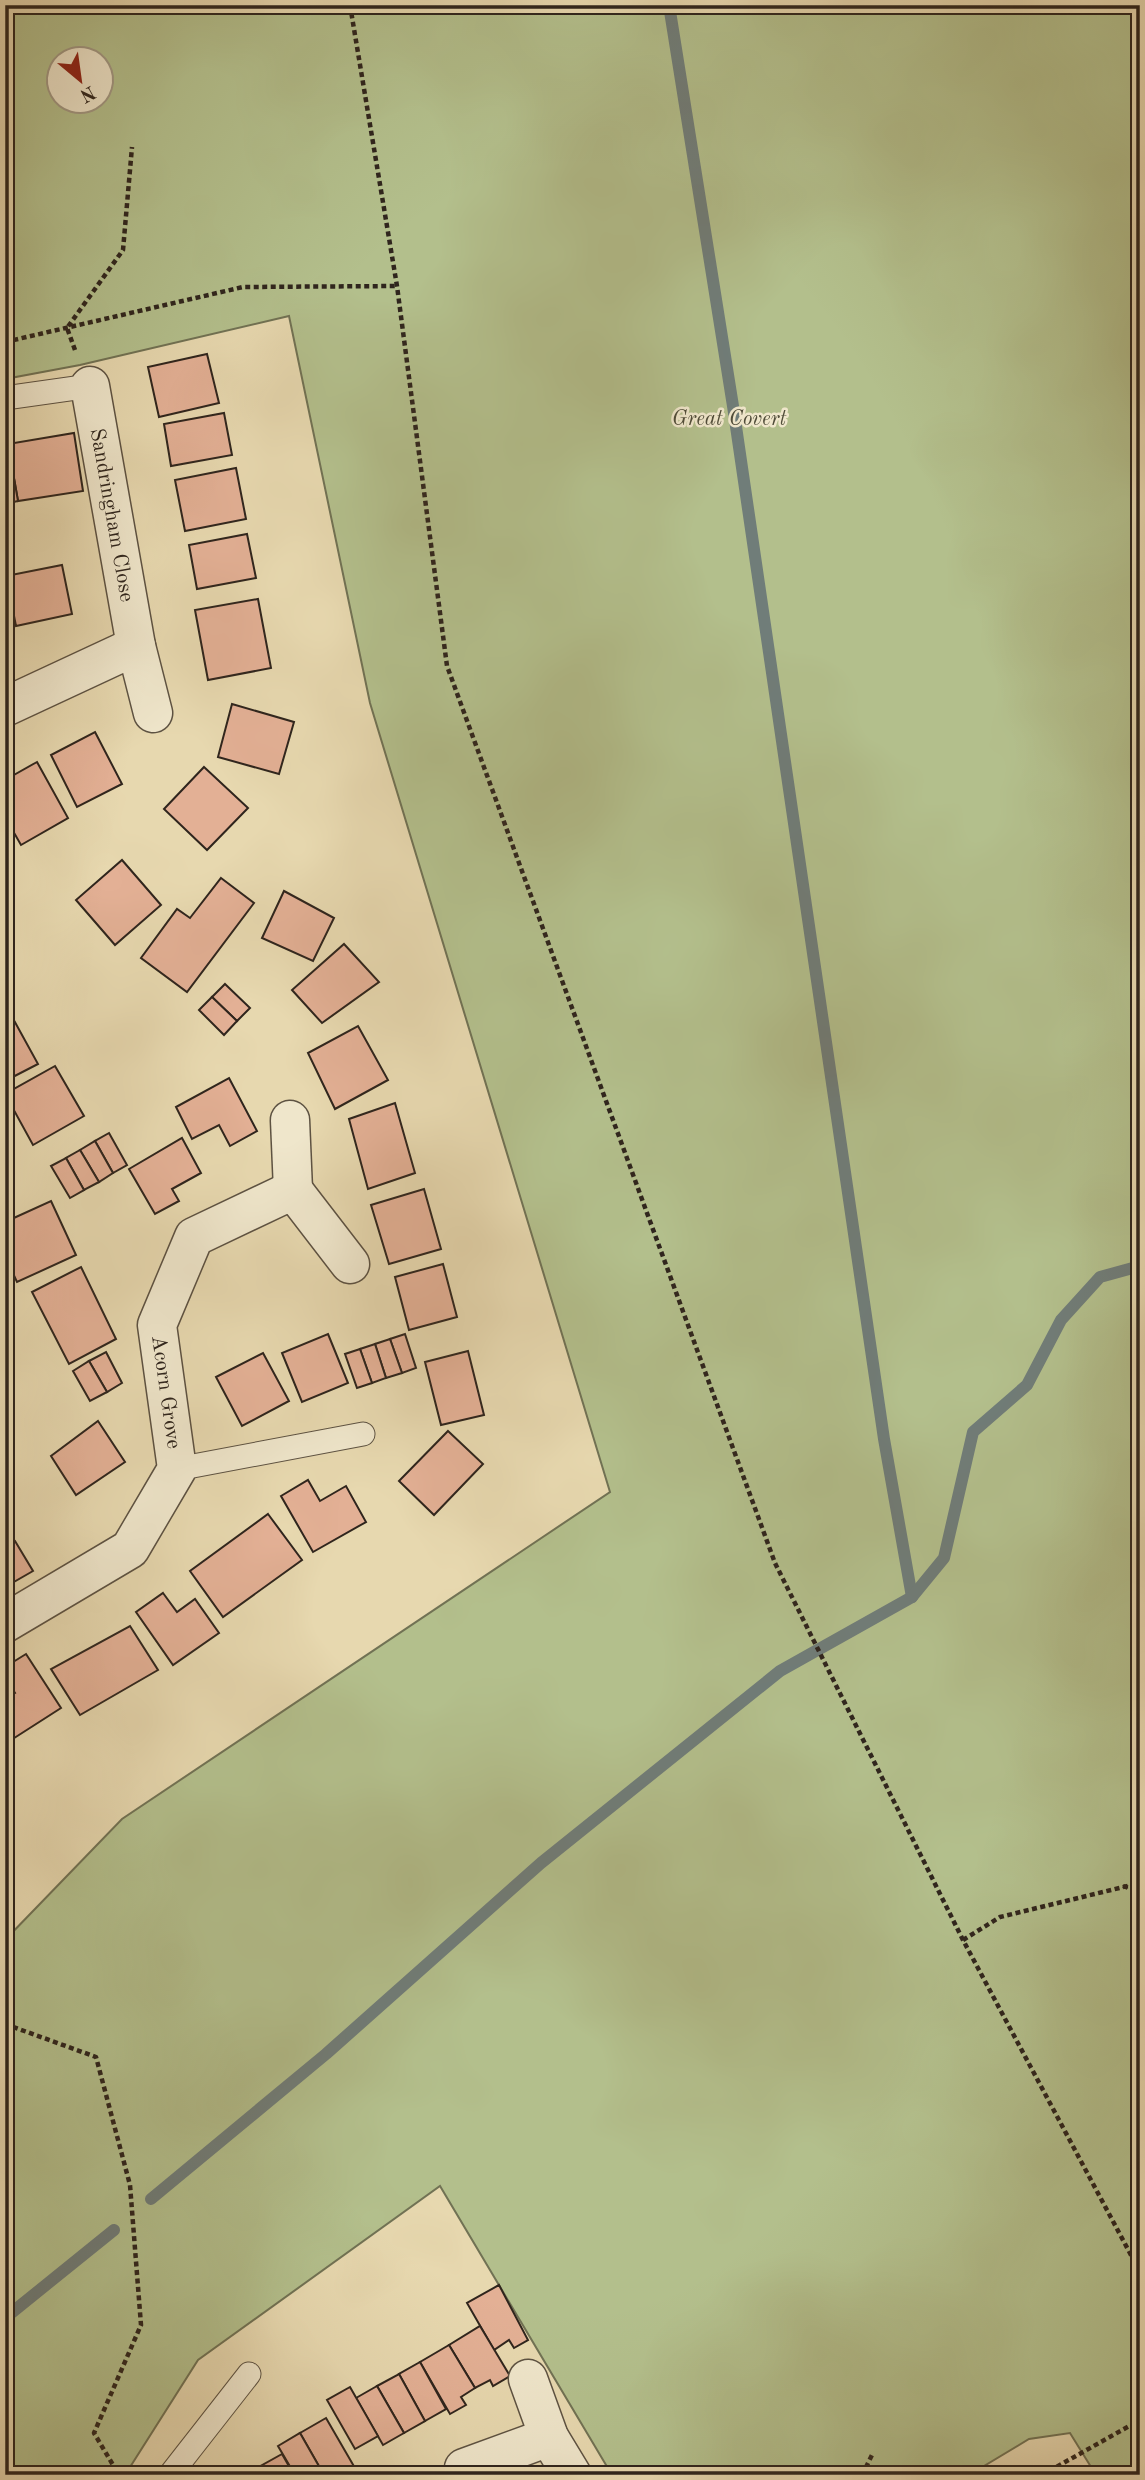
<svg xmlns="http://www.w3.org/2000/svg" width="1145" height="2480" font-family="'Old Standard TT',serif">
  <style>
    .green { fill: #b3bf8c; stroke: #717254; stroke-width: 2; fill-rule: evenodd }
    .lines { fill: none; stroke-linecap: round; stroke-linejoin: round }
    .stream { stroke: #707d79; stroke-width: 12 }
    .building { fill: #e3b095; stroke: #2f251d; stroke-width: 2 }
    .service-casing { stroke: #5d5242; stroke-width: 25 }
    .minor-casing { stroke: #5d5242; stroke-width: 41 }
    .path { stroke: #2f251d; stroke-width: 4.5; stroke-dasharray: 5 3.5; stroke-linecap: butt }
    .service { stroke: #efe6cb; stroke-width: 23 }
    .minor { stroke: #efe6cb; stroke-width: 38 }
    .labels { text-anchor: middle; stroke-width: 5; stroke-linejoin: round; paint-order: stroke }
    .park-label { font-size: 21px; font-style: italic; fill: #504c39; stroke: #efe6cb }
    .street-label { font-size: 21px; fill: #2f251d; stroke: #efe6cb }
  </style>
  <rect width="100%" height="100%" fill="#e7d8af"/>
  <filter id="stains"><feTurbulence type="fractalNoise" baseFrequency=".00286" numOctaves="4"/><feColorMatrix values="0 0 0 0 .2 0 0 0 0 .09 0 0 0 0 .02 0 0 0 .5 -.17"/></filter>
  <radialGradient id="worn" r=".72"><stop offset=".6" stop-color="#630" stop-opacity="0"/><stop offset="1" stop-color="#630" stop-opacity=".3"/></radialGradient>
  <path class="green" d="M5 5H1140V2475H1096L1070 2433 1029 2439 969 2475H612L440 2186 198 2360 125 2475H5V1940L122 1819 610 1492 370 703 289 316 80 365 5 379ZM60 60H102V102H60Z"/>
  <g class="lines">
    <g class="stream">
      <path d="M669 5 733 406 884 1439 912 1597"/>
      <path d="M151 2199 326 2054 541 1863 780 1671 912 1597 944 1558 973 1432 1027 1385 1061 1320 1100 1277 1140 1266"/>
      <path d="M5 2318 114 2230"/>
    </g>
  </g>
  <g class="building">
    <path d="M207 354 219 403 159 417 148 367Z"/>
    <path d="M224 413 232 455 171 466 164 424Z"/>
    <path d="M74 433 83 491 18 501 8 444Z"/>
    <path d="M5 444H8L18 501 5 504Z"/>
    <path d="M236 468 246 519 185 531 175 480Z"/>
    <path d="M247 534 256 578 197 589 189 545Z"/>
    <path d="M62 565 72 614 16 626 6 576Z"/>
    <path d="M258 599 271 668 208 680 195 610Z"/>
    <path d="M232 704 294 722 279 774 218 757Z"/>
    <path d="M95 732 122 784 77 807 51 755Z"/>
    <path d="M37 762 68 818 21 845 5 817V780Z"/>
    <path d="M204 767 248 808 207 850 164 809Z"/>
    <path d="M122 860 161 905 115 945 76 900Z"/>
    <path d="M221 878 254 903 187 992 141 958 177 909 190 918Z"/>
    <path d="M284 891 334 918 313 961 262 938Z"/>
    <path d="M344 944 379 982 322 1023 292 990Z"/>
    <path d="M225 984 250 1008 237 1021 212 997Z"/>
    <path d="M212 997 237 1021 224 1035 199 1010Z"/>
    <path d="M5 1004 38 1064 5 1081Z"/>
    <path d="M358 1026 388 1080 335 1109 308 1053Z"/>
    <path d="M55 1066 84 1116 33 1145 5 1094Z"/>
    <path d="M229 1078 257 1131 230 1146 219 1125 192 1139 176 1107Z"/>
    <path d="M395 1103 415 1173 368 1189 349 1119Z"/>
    <path d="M109 1133 127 1165 113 1173 95 1141Z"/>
    <path d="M182 1138 201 1173 172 1189 179 1201 155 1214 129 1169Z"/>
    <path d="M95 1141 113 1173 99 1182 80 1150Z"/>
    <path d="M80 1150 99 1182 84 1190 66 1158Z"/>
    <path d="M66 1158 84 1190 70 1198 51 1166Z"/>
    <path d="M424 1189 441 1249 389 1264 371 1205Z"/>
    <path d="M51 1201 76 1255 17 1282 5 1256V1222Z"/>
    <path d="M443 1264 457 1317 409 1330 395 1277Z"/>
    <path d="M81 1267 116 1339 69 1364 32 1292Z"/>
    <path d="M328 1334 348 1383 302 1402 282 1353Z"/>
    <path d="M405 1334 416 1368 402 1373 390 1339Z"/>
    <path d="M390 1339 402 1373 386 1378 375 1344Z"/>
    <path d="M375 1344 386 1378 372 1383 360 1349Z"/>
    <path d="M360 1349 372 1383 357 1388 345 1354Z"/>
    <path d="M468 1351 484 1415 441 1425 425 1362Z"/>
    <path d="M106 1352 122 1383 107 1392 89 1361Z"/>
    <path d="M263 1353 289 1401 242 1426 216 1377Z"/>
    <path d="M89 1361 107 1392 90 1401 73 1371Z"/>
    <path d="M98 1421 125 1462 76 1495 51 1456Z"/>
    <path d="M448 1431 483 1464 434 1515 399 1481Z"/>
    <path d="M308 1480 320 1501 346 1486 366 1522 313 1552 281 1496Z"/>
    <path d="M268 1514 302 1560 223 1617 190 1571Z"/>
    <path d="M15 1541 33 1571 5 1587V1546Z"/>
    <path d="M163 1593 177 1612 195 1599 219 1633 173 1665 136 1612Z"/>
    <path d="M130 1626 158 1670 80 1715 51 1669Z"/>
    <path d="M26 1654 61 1708 8 1742 5 1738V1699L15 1693 5 1678V1667Z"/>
    <path d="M499 2285 528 2340 514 2348 509 2340 494 2350 467 2303Z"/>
    <path d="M480 2326 510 2376 493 2386 490 2380 475 2388 449 2345Z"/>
    <path d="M449 2345 475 2388 461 2397 466 2405 450 2414 420 2362Z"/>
    <path d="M420 2362 446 2409 425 2421 399 2374Z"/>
    <path d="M399 2374 425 2421 404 2433 377 2386Z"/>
    <path d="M377 2386 404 2433 383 2445 356 2398Z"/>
    <path d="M350 2387 378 2436 355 2449 327 2400Z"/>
    <path d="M326 2418 359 2475H324L300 2433Z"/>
    <path d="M300 2433 324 2475H295L278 2446Z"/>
    <path d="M282 2454 294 2475H260L257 2468Z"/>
  </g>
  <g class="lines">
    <defs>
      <g id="service">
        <path d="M5 398 90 386"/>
        <path d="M177 1469 363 1434"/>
        <path d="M170 2475 249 2374"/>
      </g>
      <g id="minor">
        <path id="s1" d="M90 386 136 646"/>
        <path d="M5 707 136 646 153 713"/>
        <path d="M290 1120 293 1190"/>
        <path d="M5 1623 130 1549 177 1469 157 1325 194 1237 293 1190 350 1264"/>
        <path d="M528 2379 549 2437 572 2475"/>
        <path d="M464 2468 549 2437"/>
      </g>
    </defs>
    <use href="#service" class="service-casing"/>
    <use href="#minor" class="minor-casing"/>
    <g class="path">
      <path d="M350 5 397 286 447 666 775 1563 963 1940 1140 2272"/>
      <path d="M5 342 243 287 397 286"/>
      <path d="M75 350 67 328 123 250 132 147"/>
      <path d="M1123 1886 1140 1892"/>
      <path d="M963 1940 1000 1917 1140 1883"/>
      <path d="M5 2024 96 2057 130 2185 141 2325 94 2433 119 2475"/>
      <path d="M862 2475 872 2455"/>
      <path d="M1042 2475 1140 2420"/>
    </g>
    <use href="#service" class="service"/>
    <use href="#minor" class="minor"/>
  </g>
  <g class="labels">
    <g class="park-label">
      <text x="729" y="425">Great Covert</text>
    </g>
    <g class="street-label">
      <text dy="7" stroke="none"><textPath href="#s1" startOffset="131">Sandringham Close</textPath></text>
      <text transform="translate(167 1392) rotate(82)" y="7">Acorn Grove</text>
    </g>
  </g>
  <rect width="1145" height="2480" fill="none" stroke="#e7d8af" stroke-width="28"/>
  <rect x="7" y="7" width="1131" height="2466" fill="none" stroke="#2f251d" stroke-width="3.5"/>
  <rect x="14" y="14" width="1117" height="2452" fill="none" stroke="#2f251d" stroke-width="2"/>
  <g transform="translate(80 80) rotate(151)"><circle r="33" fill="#efe6cb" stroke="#a29985" stroke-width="2"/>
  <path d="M0-5L12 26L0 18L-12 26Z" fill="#8f2418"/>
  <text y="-10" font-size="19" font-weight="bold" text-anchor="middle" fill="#2f251d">N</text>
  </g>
  <rect width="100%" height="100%" filter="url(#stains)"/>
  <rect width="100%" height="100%" fill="url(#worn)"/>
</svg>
